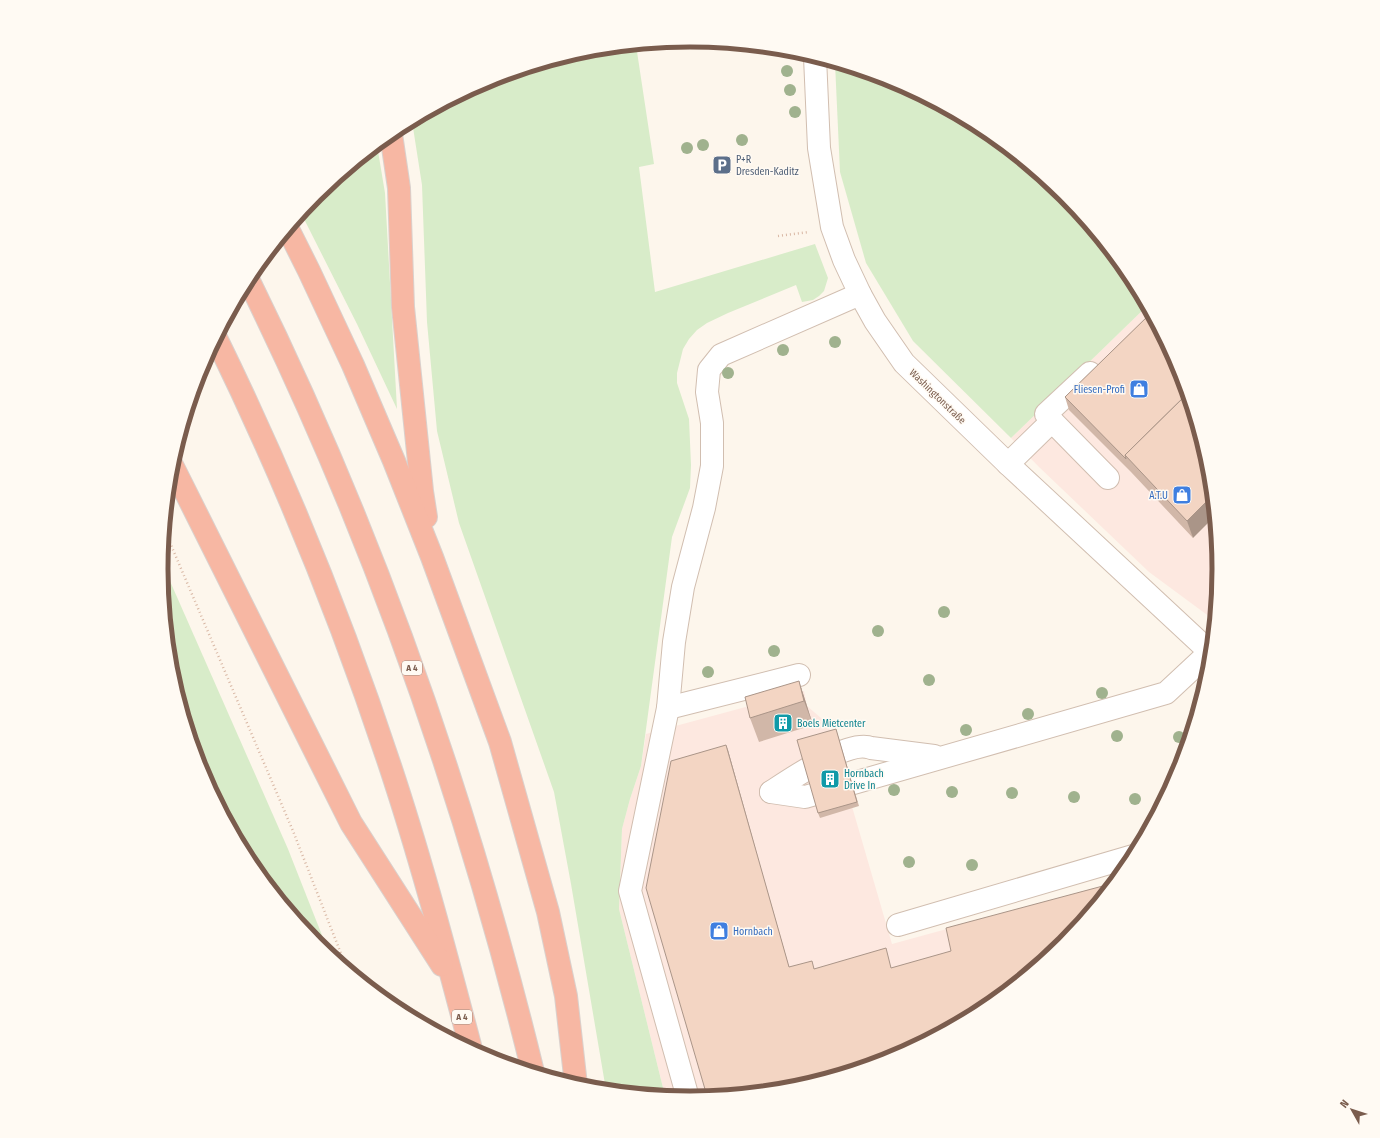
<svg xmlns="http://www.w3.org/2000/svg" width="1380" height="1138" font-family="'Fira Sans Condensed',sans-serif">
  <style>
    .commercial { fill: #fde8e0 }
    .green { fill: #d8ecc9 }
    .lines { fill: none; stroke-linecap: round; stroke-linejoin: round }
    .minor-casing { stroke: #d1beb0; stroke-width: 24 }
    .highway-casing { stroke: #dad1cd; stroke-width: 24 }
    .path { stroke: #d9b8a5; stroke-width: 2.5; stroke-dasharray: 1 3; stroke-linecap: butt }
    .minor { stroke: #fff; stroke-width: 22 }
    .highway { stroke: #f7b7a3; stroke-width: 22 }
    .tree { fill: #a0b28e }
    .wall { fill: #d1b7a8 }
    .shaded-wall { fill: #aa9588 }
    .building { fill: #f3d5c3; stroke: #aa9588 }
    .labels { text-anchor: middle; stroke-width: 3; stroke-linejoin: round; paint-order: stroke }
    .shield { fill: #fffaf3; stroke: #a28b7f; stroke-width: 1 }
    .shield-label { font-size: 9px; font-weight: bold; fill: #7a5c4d }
    .service-label { font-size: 10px; fill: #4e5e75; stroke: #fffaf3; text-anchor: start }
    .shop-label { font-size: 10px; fill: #366cbe; stroke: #fffaf3; text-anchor: end }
    .street-label { font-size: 10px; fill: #7a5c4d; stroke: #fffaf3 }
    .culture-label { font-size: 10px; fill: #0d838f; stroke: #fffaf3; text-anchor: start }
    .rim { fill: none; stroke: #7a5c4d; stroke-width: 5 }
  </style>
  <rect width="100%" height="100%" fill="#fdf6ec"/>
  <g class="commercial">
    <path d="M1147 306 1179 367 1209 466 1219 569 1214 620 1149 572 1039 467 1011 438Z"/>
    <path d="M804 691 807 706 828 724 892 944 1114 883 1064 943 984 1009 892 1058 793 1088 690 1098 665 1096 619 909 622 829 630 799 641 766 646 734Z"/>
  </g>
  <g class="green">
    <path d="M636 45 654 164 639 167 655 292 815 244 828 278 824 291 819 296 813 300 802 302 796 285 728 313 707 323 697 330 689 339 683 349 677 373V383L689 419 691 465 690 488 672 537 641 766 630 799 622 829 619 909 665 1096 606 1090 571 884 554 792 459 523 437 431 427 322 422 185 412 121 488 80 587 50Z"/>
    <path d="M835 63 893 80 984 129 1064 195 1130 275 1147 306 1011 438 913 341 866 263 840 172Z"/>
    <path d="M377 145 385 193 397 409 357 324 301 213 316 195Z"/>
    <path d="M162 563 288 849 329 953 316 943 250 863 201 771 171 672 161 569Z"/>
  </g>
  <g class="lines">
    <defs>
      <g id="minor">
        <path d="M815 57 819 148 832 227 844 260 860 294 875 321 904 363 1008 464 1211 653"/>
        <path d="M1052 421 1046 414 1090 373"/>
        <path d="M1008 464 1052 421 1108 478"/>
        <path d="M668 708 799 675"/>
        <path d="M771 792 805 797 1166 693 1210 652"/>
        <path d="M771 792C791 779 849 739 871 748L934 756"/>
        <path d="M898 925 1133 856"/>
        <path d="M688 1098 630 891 668 708 674 642 683 587 704 508 712 466V423L707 392 709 370 721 355 860 294"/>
      </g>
      <g id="highway">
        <path d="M391 134 399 188 403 307 422 491 426 517"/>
        <path d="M288 229 309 271 353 365 394 461 432 557 500 742 548 912 566 996 576 1085"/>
        <path d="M248 279C373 532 466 798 533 1072"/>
        <path d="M216 338C286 481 345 628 394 778 423 867 447 958 471 1049"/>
        <path d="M172 465 351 823 442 965"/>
      </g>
    </defs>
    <use href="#minor" class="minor-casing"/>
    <use href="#highway" class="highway-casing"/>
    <g class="path">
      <path d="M778 236 809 232"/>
      <path d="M165 531 293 831 347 969"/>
    </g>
    <use href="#minor" class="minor"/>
    <use href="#highway" class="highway"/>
  </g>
  <g class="tree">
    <circle cx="787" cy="71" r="6"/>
    <circle cx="790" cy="90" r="6"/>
    <circle cx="795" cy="112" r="6"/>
    <circle cx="742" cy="140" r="6"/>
    <circle cx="703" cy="145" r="6"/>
    <circle cx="687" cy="148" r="6"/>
    <circle cx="835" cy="342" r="6"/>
    <circle cx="783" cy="350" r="6"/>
    <circle cx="728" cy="373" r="6"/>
    <circle cx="944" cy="612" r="6"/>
    <circle cx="878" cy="631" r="6"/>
    <circle cx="774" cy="651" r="6"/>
    <circle cx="708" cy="672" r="6"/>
    <circle cx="929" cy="680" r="6"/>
    <circle cx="1102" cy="693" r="6"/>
    <circle cx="1028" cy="714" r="6"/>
    <circle cx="966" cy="730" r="6"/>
    <circle cx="1117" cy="736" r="6"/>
    <circle cx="1179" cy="737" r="6"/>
    <circle cx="894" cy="790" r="6"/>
    <circle cx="952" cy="792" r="6"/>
    <circle cx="1012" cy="793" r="6"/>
    <circle cx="1074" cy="797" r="6"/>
    <circle cx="1135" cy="799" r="6"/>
    <circle cx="909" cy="862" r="6"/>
    <circle cx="972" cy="865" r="6"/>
  </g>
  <g class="wall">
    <path d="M1150 314 1193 538 1131 472 1069 410 1065 397Z"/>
    <path d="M799 681 807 706 813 725 759 742 750 718Z"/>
    <path d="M836 729 859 806 820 818 818 813Z"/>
  </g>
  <g class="shaded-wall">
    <path d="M1212 496 1214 517 1193 538 1187 521Z"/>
    <path d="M799 681 807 706 813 725 804 701Z"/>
    <path d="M726 745 728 750 790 972 789 967Z"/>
  </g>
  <g class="building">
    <path d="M1150 314 1179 367 1187 394 1125 455 1126 459 1065 397Z"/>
    <path d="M1187 394 1209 466 1212 496 1187 521 1125 455Z"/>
    <path d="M799 681 804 701 750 718 745 697Z"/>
    <path d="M836 729 857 802 818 813 797 740Z"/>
    <path d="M726 745 789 967 812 961 814 969 886 948 891 968 951 951 946 928 1114 883 1064 943 984 1009 892 1058 793 1088 707 1096 646 888 671 761Z"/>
  </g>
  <defs>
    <symbol id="parking-square" viewBox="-11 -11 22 22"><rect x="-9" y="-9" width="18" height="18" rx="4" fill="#5c6f8a" stroke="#fffaf3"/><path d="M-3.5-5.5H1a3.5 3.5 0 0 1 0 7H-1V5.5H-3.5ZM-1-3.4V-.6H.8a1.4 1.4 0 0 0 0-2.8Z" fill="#fff"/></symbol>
    <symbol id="shop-square" viewBox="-11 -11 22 22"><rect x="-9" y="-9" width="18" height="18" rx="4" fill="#3f7fe0" stroke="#fffaf3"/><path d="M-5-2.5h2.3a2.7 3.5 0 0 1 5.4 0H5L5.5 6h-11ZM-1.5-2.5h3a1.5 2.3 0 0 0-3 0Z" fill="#fff"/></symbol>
    <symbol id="building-square" viewBox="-11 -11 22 22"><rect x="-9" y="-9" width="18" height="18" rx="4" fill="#0f9aa8" stroke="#fffaf3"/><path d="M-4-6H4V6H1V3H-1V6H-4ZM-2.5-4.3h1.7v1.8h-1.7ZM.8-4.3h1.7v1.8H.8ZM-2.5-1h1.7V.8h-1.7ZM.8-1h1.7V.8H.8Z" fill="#fff"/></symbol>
  </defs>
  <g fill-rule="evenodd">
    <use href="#parking-square" x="711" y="154" width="22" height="22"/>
    <use href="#shop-square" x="1128" y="378" width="22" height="22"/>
    <use href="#shop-square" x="1171" y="484" width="22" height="22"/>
    <use href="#building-square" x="772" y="712" width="22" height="22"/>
    <use href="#building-square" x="819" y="768" width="22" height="22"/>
    <use href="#shop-square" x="708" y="920" width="22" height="22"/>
  </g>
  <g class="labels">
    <g class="shield">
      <rect x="402" y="661" width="20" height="14" rx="3"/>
      <rect x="452" y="1010" width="20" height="14" rx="3"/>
    </g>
    <g class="shield-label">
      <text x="412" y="671">A 4</text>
      <text x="462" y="1020">A 4</text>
    </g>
    <g class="service-label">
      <text x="736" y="163">P+R<tspan x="736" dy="12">Dresden-Kaditz</tspan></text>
    </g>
    <g class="shop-label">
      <text x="1125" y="393">Fliesen-Profi</text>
      <text x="1168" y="499">A.T.U</text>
      <text x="733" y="935" text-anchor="start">Hornbach</text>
    </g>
    <g class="street-label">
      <text transform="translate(938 396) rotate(44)" y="4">Washingtonstraße</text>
    </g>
    <g class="culture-label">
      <text x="797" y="727">Boels Mietcenter</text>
      <text x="844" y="777">Hornbach<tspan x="844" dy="12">Drive In</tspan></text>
    </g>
  </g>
  <path d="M0 0H1380V1138H0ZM168 569a522 522 0 1 1 1044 0a522 522 0 1 1-1044 0Z" fill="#fffaf3" fill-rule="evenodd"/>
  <path class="rim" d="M168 569a522 522 0 1 1 1044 0a522 522 0 1 1-1044 0Z"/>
  <g transform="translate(1352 1110) rotate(309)" stroke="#fffaf3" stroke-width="3" paint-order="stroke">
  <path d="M0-3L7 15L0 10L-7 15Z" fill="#7a5c4d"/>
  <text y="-6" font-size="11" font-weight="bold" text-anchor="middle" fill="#7a5c4d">N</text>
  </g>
</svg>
